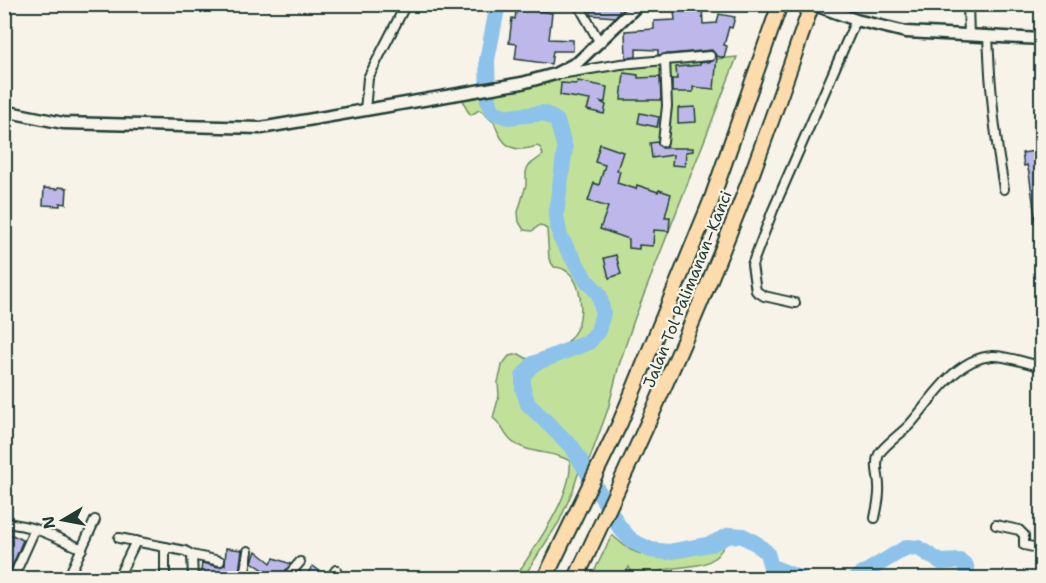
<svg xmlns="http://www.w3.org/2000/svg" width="1046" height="583" font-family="'Shantell Sans',sans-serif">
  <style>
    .green { fill: #c1e19a; stroke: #708f67; stroke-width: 1.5 }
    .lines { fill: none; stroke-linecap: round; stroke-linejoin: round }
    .river { stroke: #8dc3eb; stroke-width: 16 }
    .building { fill: #beb8ea; stroke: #1f3d34; stroke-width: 1.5 }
    .street-casing { stroke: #1f3d34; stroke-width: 12 }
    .secondary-casing { stroke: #1f3d34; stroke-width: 15 }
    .highway-casing { stroke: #1f3d34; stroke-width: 18 }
    .street { stroke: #f7f3e8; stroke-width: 8 }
    .secondary { stroke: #f7f3e8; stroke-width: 10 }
    .highway { stroke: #fcdcac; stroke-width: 14 }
    .labels { text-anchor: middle; stroke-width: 4.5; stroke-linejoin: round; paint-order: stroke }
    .street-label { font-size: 16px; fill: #1f3d34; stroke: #f7f3e8 }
  </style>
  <rect width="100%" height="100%" fill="#f7f3e8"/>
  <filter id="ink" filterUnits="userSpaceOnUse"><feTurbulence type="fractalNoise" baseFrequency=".0167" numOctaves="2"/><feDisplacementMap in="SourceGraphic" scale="12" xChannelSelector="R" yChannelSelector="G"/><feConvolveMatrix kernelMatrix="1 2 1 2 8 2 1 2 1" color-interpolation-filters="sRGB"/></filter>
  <g filter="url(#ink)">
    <g class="green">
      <path d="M737 57 634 320 619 365 608 409 589 461 576 445 531 402 527 388V378L536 368 592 345 602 333 607 313 603 292 590 277 564 236 560 215 569 147 561 119 545 109H526L508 113 496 108 492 100 494 94 547 83 580 72Z"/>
      <path d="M479 93 489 115 508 121 543 117 554 124 560 148 552 215 556 239 583 282 595 296 598 313 594 329 587 339 564 347C568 341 575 333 578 326 585 306 580 268 554 267L549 259 547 229 540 225 532 231 524 230 519 222 518 212 526 185V172L528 166 543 155 541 148 537 146C512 154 502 146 494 122 488 119 485 112 479 110L471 115 467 110 461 95Z"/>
      <path d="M519 354 531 361 519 375V390L524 407 570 451 579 464V471L573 490 559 522 523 578H515C534 547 573 497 570 461 553 451 530 454 514 443 504 437 504 426 493 418L499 396 498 382 501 371 502 365 509 356Z"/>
      <path d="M612 535C618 540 624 546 631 550 660 564 697 555 725 544 711 572 690 563 664 570 655 572 654 576 648 578 645 580 637 578 634 578L629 567 623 578H591Z"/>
    </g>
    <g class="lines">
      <g class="river">
        <path d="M498 4 487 60 488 101 493 112 508 117 544 113 557 121 565 148 556 215 560 237 586 280 599 294 603 313 598 331 589 342 533 364 523 376V389L528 404 573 448 620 528 632 541 651 550 668 552 711 544 730 535 743 536 757 544 767 553 774 578"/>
        <path d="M772 567 799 578"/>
        <path d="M856 578 907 547 918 548 941 562 960 561 966 566 968 578"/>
      </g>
    </g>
    <g class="building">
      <path d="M601 4 620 6 619 12 615 17 591 15V6L601 7Z"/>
      <path d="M517 5 533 8 532 10 552 13 549 39 573 40V51H553L551 64 515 59 517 44 509 43 512 18 515 19Z"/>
      <path d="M702 6 703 24 717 23 719 14 735 17 732 28 729 27 724 45 727 46 724 58 717 56 714 89 693 87V92H672V79H677L676 67 700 65V63L713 61 716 55 712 50 658 55V50L636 49V57L626 58 625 31 654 29V21L675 20 674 11H688V7Z"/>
      <path d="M624 73 638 75V78L660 77 661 100H621Z"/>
      <path d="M578 81 607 87 605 102H601L606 105 604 114 587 110 590 100 560 95 561 83 577 84Z"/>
      <path d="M695 107 696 122 678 123V108Z"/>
      <path d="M640 113 659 117 657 127 638 123Z"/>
      <path d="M657 142 662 148H693V151L686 152 685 166 672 165 673 155 652 158 650 143Z"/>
      <path d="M600 144 623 152 617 170 620 171 617 183 636 189 637 185 658 192 659 190 671 194 665 217H670L669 231 654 230 653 246 639 245V249L629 248V239L600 229 608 207 588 201 594 183 599 185 605 165 595 162Z"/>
      <path d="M1041 150V230H1037L1029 173 1027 165 1024 166 1022 153Z"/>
      <path d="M58 187 67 188 66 204 60 203V206L43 205 44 188 58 189Z"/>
      <path d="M616 255 621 274 609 278 604 258Z"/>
      <path d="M4 531 23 540 7 579H4Z"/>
      <path d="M226 548 242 550 238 579H200L202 563 219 567 225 565Z"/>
      <path d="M256 551 271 563 274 558 291 564 280 579H259L265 571 252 562Z"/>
      <path d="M313 566 325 575 324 579H294L300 571 306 575Z"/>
    </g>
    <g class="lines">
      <defs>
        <g id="street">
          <path d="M578 4 600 43"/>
          <path d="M968 4 969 36"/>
          <path d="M988 37C990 88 995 139 1004 189"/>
          <path d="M560 74 621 64 710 56"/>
          <path d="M365 110 368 78 406 4"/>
          <path d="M663 142 667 106 665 59"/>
          <path d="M795 303 764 296 756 291 752 265 773 210 856 20"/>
          <path d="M875 518C877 507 880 497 879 486 879 475 874 465 879 454 885 444 904 432 912 422 933 398 955 359 992 356 1006 355 1027 364 1042 366"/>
          <path d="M4 523C33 525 56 537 82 549"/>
          <path d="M996 525 1019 530 1024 535V545L1042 549"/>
          <path d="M119 538 165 547V578"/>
          <path d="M165 547 185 551 192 555"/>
          <path d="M13 578 35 529"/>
          <path d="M68 578 95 520"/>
          <path d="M118 578 136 541"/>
          <path d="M193 578 192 555 220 561"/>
          <path d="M244 578 248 551"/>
          <path d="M286 578 300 562"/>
          <path d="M330 578 336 570"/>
        </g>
        <g id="secondary">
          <path d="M812 4 856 20 906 32 1042 39"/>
          <path d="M4 111 63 123 261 128 522 83 555 74 578 62 639 4"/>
        </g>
        <g id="highway">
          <path d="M545 578 620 423 711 201 780 4"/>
          <path d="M576 578C632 459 687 340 735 218 763 148 787 75 812 4"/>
        </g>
      </defs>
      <use href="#street" class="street-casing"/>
      <use href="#secondary" class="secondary-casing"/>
      <use href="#highway" class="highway-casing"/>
      <use href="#street" class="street"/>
      <use href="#secondary" class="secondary"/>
      <use href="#highway" class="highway"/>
    </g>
  </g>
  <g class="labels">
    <g class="street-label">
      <text transform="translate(687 289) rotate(-68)" y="6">Jalan Tol Palimanan–Kanci</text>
    </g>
  </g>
  <rect width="1046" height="583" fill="none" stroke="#f7f3e8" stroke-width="24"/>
  <rect x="12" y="12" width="1022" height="559" fill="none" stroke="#1f3d34" stroke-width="2" filter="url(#ink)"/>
  <g transform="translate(63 520) rotate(260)" stroke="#f7f3e8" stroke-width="4.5" paint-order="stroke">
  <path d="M0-4.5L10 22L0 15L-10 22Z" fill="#1f3d34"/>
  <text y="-9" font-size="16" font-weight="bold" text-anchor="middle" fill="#1f3d34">N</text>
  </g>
</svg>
